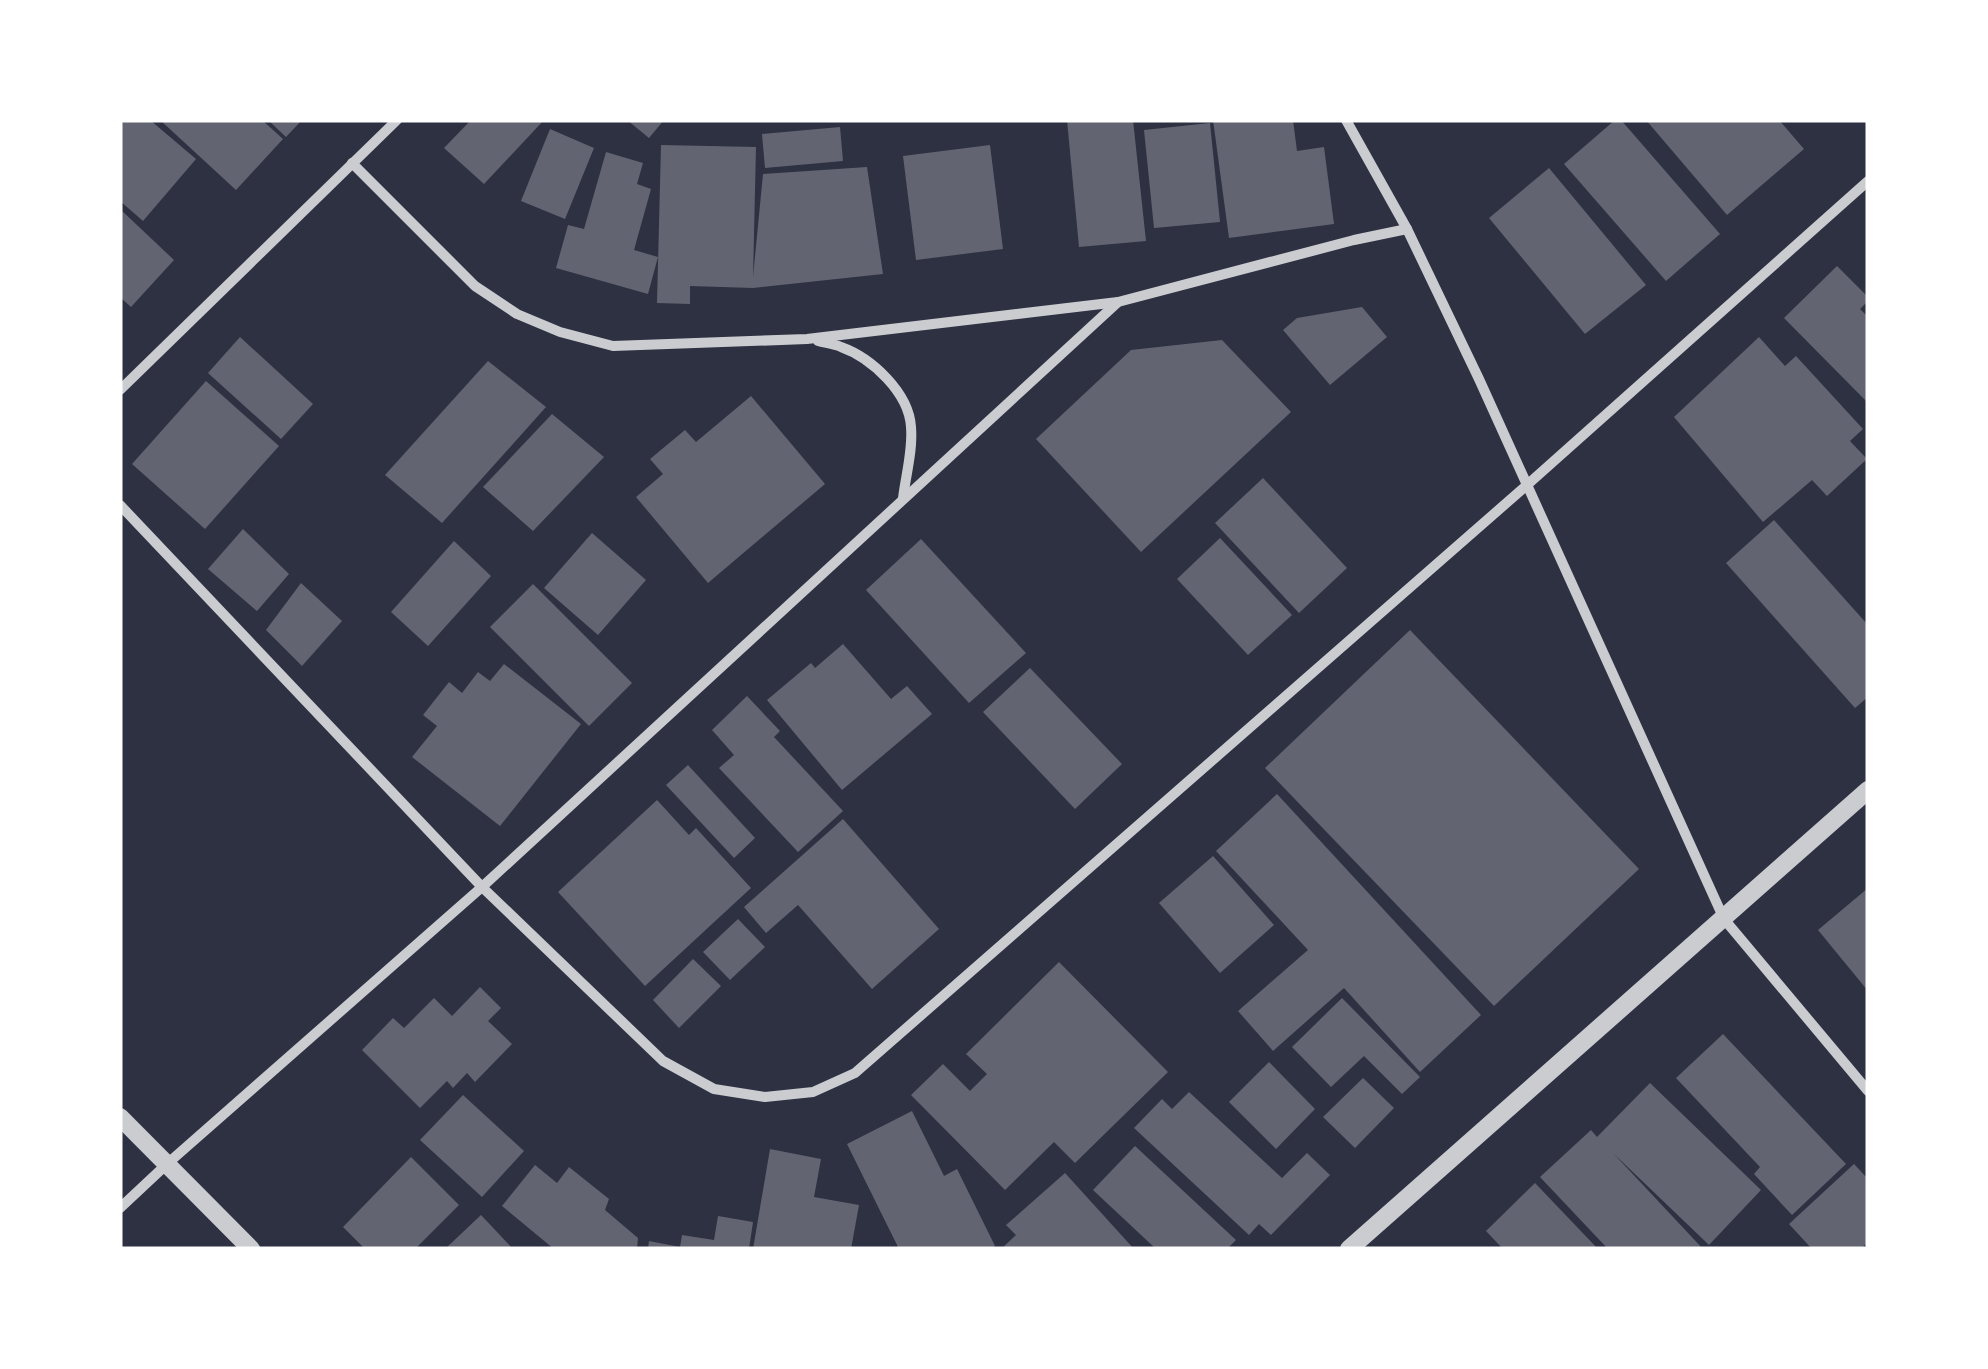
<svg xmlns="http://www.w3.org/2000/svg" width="1988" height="1369" font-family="Poppins,sans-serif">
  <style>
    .building { fill: #626471 }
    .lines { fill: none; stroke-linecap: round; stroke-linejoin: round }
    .minor { stroke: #caccd0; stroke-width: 10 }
    .tertiary { stroke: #caccd0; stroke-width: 18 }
  </style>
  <rect width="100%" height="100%" fill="#2d3142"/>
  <g class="building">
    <path d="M120 120H150L196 159 143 221 120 201Z"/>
    <path d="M160 120H262L283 139 236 190Z"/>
    <path d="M268 120H302L286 137Z"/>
    <path d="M471 120H544L484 184 444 148Z"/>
    <path d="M627 120H664L649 138Z"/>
    <path d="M1067 120H1133L1146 241 1079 247Z"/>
    <path d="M1213 120H1293L1297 151 1324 147 1334 224 1229 238Z"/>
    <path d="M1615 120H1621L1720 234 1666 281 1564 164Z"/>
    <path d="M1646 120H1779L1804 149 1727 215Z"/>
    <path d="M1210 123 1220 222 1154 228 1144 130Z"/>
    <path d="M840 127 843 161 765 168 762 134Z"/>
    <path d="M550 129 594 148 565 219 521 201Z"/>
    <path d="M661 145 756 147 753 277 763 174 867 167 883 274 753 288 690 286V304L657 303Z"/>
    <path d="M990 145 1003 249 916 260 903 156Z"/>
    <path d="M606 152 643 163 637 184 651 189 634 250 658 257 648 294 556 268 568 225 584 229Z"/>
    <path d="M1549 168 1646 285 1585 334 1489 218Z"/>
    <path d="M120 209 174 260 131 307 120 297Z"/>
    <path d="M1837 266 1868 297V301L1860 309 1868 317V403L1784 318Z"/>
    <path d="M1362 307 1387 337 1330 385 1283 330 1297 318Z"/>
    <path d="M240 337 313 404 281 439 208 373Z"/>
    <path d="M1759 337 1785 366 1796 356 1863 429 1850 441 1867 459 1827 496 1812 480 1763 522 1674 417Z"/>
    <path d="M1222 340 1291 412 1141 552 1036 439 1131 350Z"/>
    <path d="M488 361 546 407 442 523 385 475Z"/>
    <path d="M206 381 279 446 205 529 132 464Z"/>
    <path d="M751 396 825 484 708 583 636 497 663 474 650 459 685 430 696 442Z"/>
    <path d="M552 414 604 457 533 531 483 487Z"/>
    <path d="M1263 478 1347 568 1299 613 1215 523Z"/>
    <path d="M1774 520 1868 625V697L1855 708 1726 563Z"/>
    <path d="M243 529 289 574 257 611 208 569Z"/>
    <path d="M592 533 646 580 598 635 544 588Z"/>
    <path d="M1220 538 1292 615 1248 655 1177 579Z"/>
    <path d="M921 539 1026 653 969 703 866 590Z"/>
    <path d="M454 541 491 576 428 646 391 612Z"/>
    <path d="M301 583 342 621 302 666 266 630Z"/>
    <path d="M533 584 632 683 589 726 490 627Z"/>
    <path d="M1410 630 1639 869 1494 1006 1265 768Z"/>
    <path d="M843 644 891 699 907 686 932 714 842 790 767 700 811 663 815 668Z"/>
    <path d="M504 664 581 724 500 826 412 757 437 726 423 715 449 682 462 693 478 672 490 681Z"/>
    <path d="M1030 668 1122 764 1075 809 983 712Z"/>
    <path d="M747 696 780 731 774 737 843 811 798 852 719 768 734 755 712 730Z"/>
    <path d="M688 765 755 838 734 858 666 785Z"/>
    <path d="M1277 794 1481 1015 1420 1072 1344 988 1273 1051 1238 1011 1308 950 1216 851Z"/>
    <path d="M657 800 689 835 696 828 751 888 645 986 558 892Z"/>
    <path d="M843 819 939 929 872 989 798 905 766 933 744 907Z"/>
    <path d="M1213 856 1274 925 1220 973 1159 903Z"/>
    <path d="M1868 888V991L1818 930Z"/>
    <path d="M738 919 765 947 730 980 703 952Z"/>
    <path d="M693 959 721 986 679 1028 653 1000Z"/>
    <path d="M1059 962 1168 1072 1075 1163 1054 1142 1005 1190 911 1095 943 1064 970 1091 987 1074 966 1054Z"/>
    <path d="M480 987 501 1008 488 1021 512 1044 475 1082 467 1073 453 1088 447 1081 420 1108 362 1050 393 1018 404 1028 434 998 452 1016Z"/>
    <path d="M1342 998 1420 1077 1402 1094 1364 1056 1331 1087 1292 1047Z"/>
    <path d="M1723 1034 1846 1164 1792 1215 1754 1174 1760 1167 1676 1078Z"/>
    <path d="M1269 1062 1315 1109 1276 1149 1229 1102Z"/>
    <path d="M1363 1078 1394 1108 1355 1148 1323 1117Z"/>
    <path d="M1650 1083 1761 1190 1709 1245 1614 1154 1703 1249H1608L1540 1177 1591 1130 1597 1137Z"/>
    <path d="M1189 1092 1282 1178 1307 1153 1330 1175 1271 1235 1259 1224 1249 1235 1134 1128 1162 1099 1172 1109Z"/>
    <path d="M463 1095 524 1151 482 1197 420 1140Z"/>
    <path d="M912 1111 944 1176 957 1169 995 1246 989 1249H899L847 1144Z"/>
    <path d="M1135 1146 1236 1240 1227 1249H1156L1093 1190Z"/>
    <path d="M770 1149 821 1159 814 1197 859 1205 851 1249H753Z"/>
    <path d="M411 1157 459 1205 415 1249H365L343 1227Z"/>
    <path d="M1854 1164 1868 1179V1242L1861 1249H1812L1789 1224Z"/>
    <path d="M535 1165 557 1183 569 1167 609 1199 605 1210 638 1238 637 1249H554L502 1206Z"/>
    <path d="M1065 1173 1134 1249H1001L1016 1235 1006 1225Z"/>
    <path d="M1535 1183 1598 1249H1503L1486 1231Z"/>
    <path d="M481 1215 513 1249H445Z"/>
    <path d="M718 1216 753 1222 749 1249H648L649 1241 680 1247 682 1235 714 1240Z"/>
  </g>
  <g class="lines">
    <g class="minor">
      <path d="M1346 120 1407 229 1479 379 1724 919 1868 1091"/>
      <path d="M352 163 475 286 517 314 560 332 613 346 807 339 1118 302"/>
      <path d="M818 341C825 343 834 344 841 347 872 358 909 393 911 427 913 450 906 474 903 498"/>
      <path d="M120 390 397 120"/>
      <path d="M120 505 482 887 663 1061 714 1089 765 1097 813 1092 855 1073 1527 485 1868 181"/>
      <path d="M120 1208 167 1164 482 887 1118 302 1354 240 1407 229"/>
    </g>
    <g class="tertiary">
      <path d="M120 1117 251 1249"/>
      <path d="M1349 1249 1868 790"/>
    </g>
  </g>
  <rect width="1988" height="1369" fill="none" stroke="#ffffff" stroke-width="245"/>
</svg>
